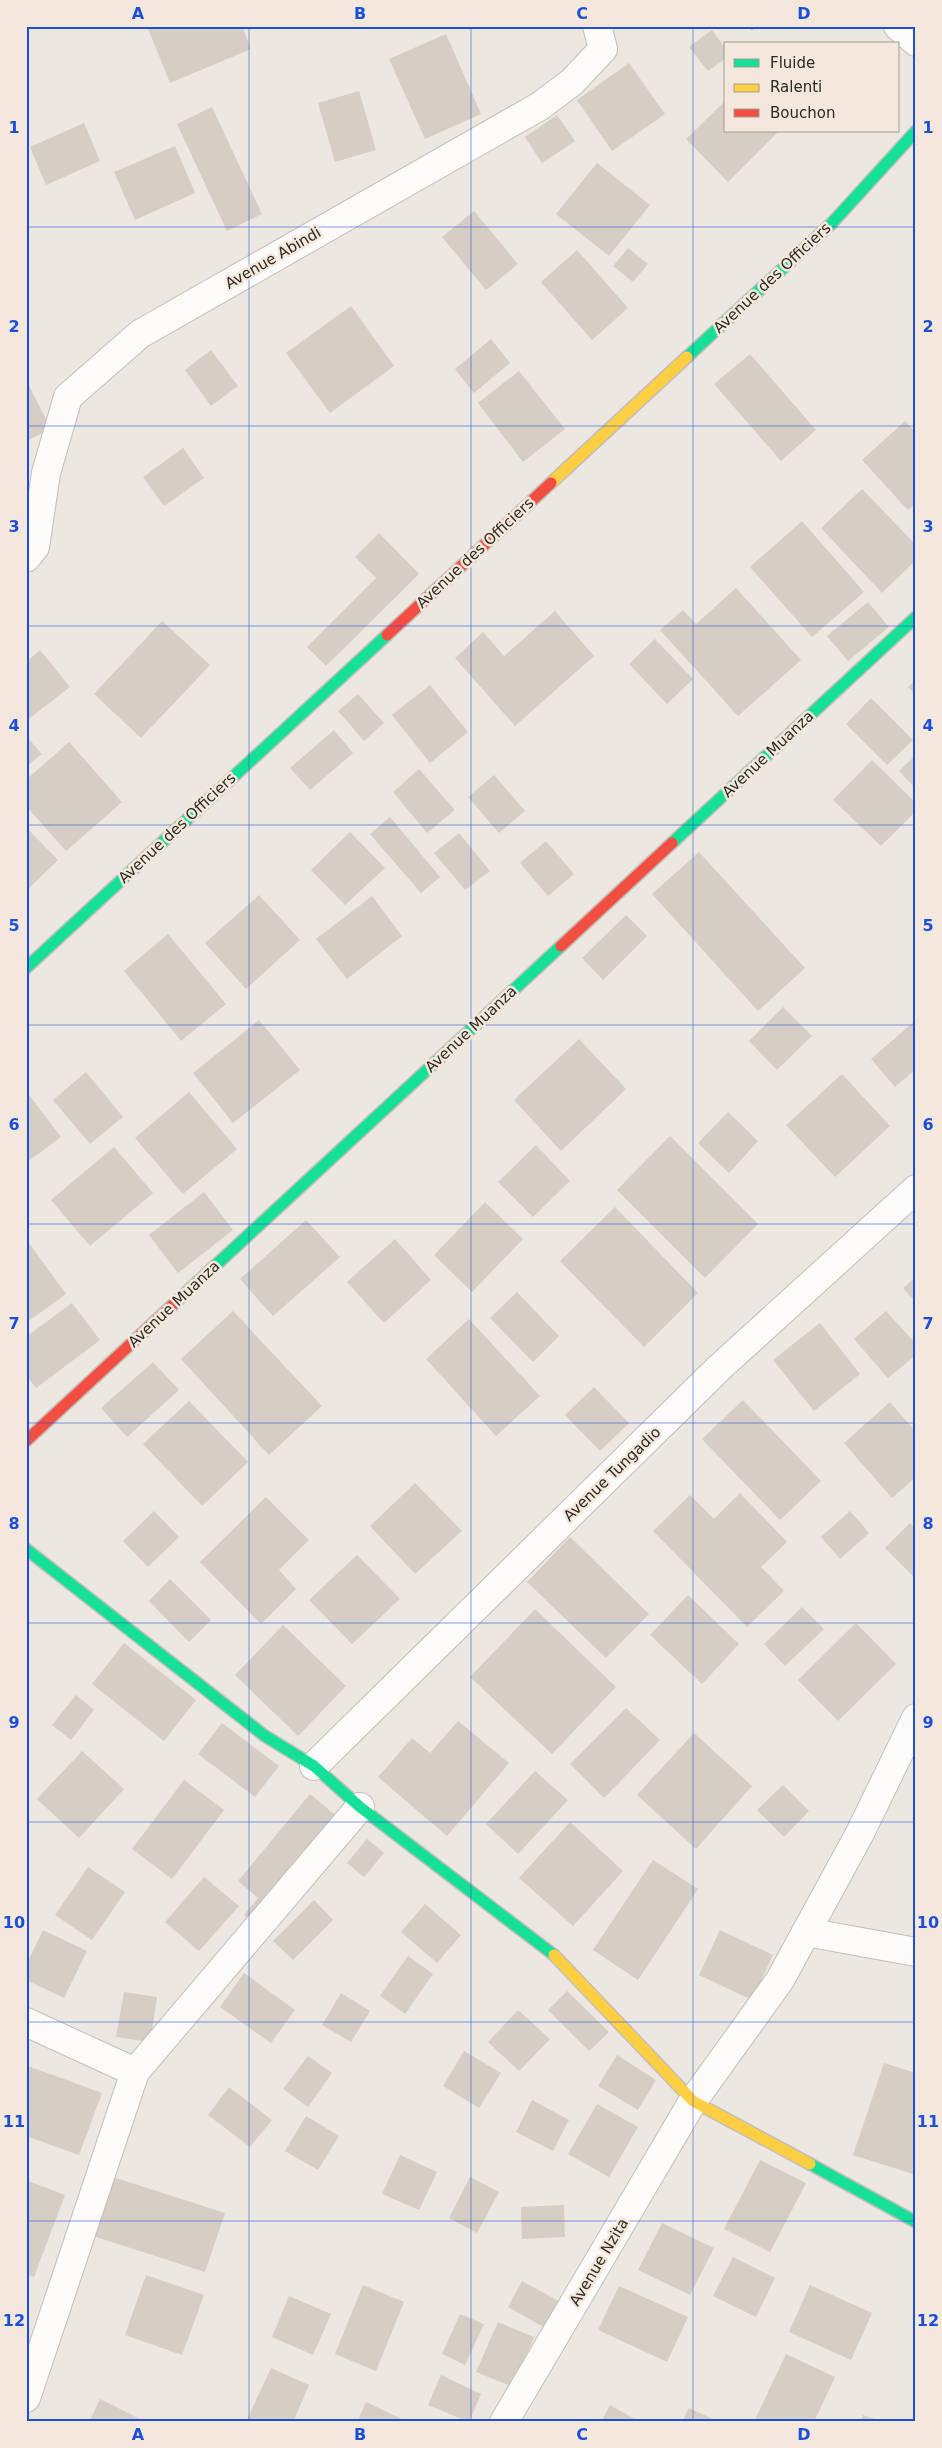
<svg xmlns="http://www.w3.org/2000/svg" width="942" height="2448" font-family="'DejaVu Sans',sans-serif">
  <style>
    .building { fill: #d6cdc4 }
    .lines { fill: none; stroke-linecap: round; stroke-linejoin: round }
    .street-casing { stroke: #c3beb9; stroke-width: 30 }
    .fast-casing { stroke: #c3beb9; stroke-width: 14 }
    .slow-casing { stroke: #c3beb9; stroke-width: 14 }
    .jam-casing { stroke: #c3beb9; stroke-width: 14 }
    .street { stroke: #fcfbfa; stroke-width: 28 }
    .fast { stroke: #16e098; stroke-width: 11 }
    .slow { stroke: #ffcf43; stroke-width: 11 }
    .jam { stroke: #f24e42; stroke-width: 11 }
    .grid { fill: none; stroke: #1d4ed8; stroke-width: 1; stroke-opacity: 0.55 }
    .labels { text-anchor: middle; stroke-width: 5; stroke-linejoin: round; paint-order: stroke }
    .street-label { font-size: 15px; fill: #2c2823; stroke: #f3e8db }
    .neatline { fill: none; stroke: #1d4ed8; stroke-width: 2 }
    .grid-label { font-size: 16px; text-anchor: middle; font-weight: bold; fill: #1d4ed8 }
  </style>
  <rect width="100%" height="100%" fill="#ede7e1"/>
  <g class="building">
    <path d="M147 26H242L251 49 170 83Z"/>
    <path d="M748 26H758L752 31Z"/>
    <path d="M712 30 726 49V58L708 71 689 47Z"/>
    <path d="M446 34 481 114 425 139 389 59Z"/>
    <path d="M629 63 665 114 612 151 577 100Z"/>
    <path d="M359 91 376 150 335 162 318 103Z"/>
    <path d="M726 100V131H779L728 182 686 139Z"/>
    <path d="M212 107 262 214 227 231 177 124Z"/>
    <path d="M557 115 575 141 542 163 525 137Z"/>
    <path d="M84 123 100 161 46 185 30 147Z"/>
    <path d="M175 146 195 193 135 220 114 172Z"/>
    <path d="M597 163 650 205 609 256 556 214Z"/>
    <path d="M474 211 518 264 486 290 442 237Z"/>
    <path d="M628 248 648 264 633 282 613 266Z"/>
    <path d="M577 250 628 308 592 340 541 282Z"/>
    <path d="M351 306 394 366 330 413 286 353Z"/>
    <path d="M491 339 510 363 474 393 455 369Z"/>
    <path d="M211 350 238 386 211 406 185 370Z"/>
    <path d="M750 354 816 430 781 461 714 384Z"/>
    <path d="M519 371 565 429 523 462 478 403Z"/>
    <path d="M26 380 51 429 26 441Z"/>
    <path d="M905 421 916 433V503L908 510 862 460Z"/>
    <path d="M183 448 204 478 164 506 143 477Z"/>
    <path d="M862 489 916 545V560L882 593 821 528Z"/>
    <path d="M802 521 864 592 812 637 750 567Z"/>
    <path d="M379 533 419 574 326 666 307 647 376 578 355 557Z"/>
    <path d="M736 588 801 660 738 716 660 630 683 610 696 624Z"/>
    <path d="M868 602 889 627 848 661 827 636Z"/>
    <path d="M555 611 594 656 515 726 455 658 483 632 504 656Z"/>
    <path d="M162 621 210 665 141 738 94 694Z"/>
    <path d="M655 639 693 679 667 704 629 664Z"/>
    <path d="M40 650 70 687 26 721V662Z"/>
    <path d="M916 680V695L908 687Z"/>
    <path d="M430 685 468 732 430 763 392 715Z"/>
    <path d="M358 694 384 723 364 741 338 711Z"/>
    <path d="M871 698 913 740 887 765 846 724Z"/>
    <path d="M334 730 353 753 310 790 290 768Z"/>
    <path d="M26 736 42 754 26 767Z"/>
    <path d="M69 742 122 802 66 851 26 806V780Z"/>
    <path d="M916 755V789L899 771Z"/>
    <path d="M872 760 916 803V811L881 846 833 800Z"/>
    <path d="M419 769 455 810 427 833 393 792Z"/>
    <path d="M494 775 525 811 499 833 468 797Z"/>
    <path d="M390 817 440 877 421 893 370 834Z"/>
    <path d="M26 827 58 860 26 891Z"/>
    <path d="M350 832 385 868 345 905 311 870Z"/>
    <path d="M459 833 490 871 465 890 434 853Z"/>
    <path d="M546 841 574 874 548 896 520 863Z"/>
    <path d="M699 852 805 968 758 1011 652 894Z"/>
    <path d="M259 895 300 940 246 989 205 943Z"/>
    <path d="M372 896 402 936 347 979 316 939Z"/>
    <path d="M626 915 647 936 603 980 582 958Z"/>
    <path d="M168 934 226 1004 181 1041 124 971Z"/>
    <path d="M783 1007 812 1036 777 1070 749 1041Z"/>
    <path d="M259 1020 300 1070 233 1123 193 1073Z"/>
    <path d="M916 1020V1069L895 1087 871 1059Z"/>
    <path d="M579 1039 626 1089 561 1151 514 1100Z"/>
    <path d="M86 1072 123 1117 90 1144 53 1100Z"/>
    <path d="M842 1074 890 1126 835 1177 786 1125Z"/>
    <path d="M26 1091 61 1137 26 1163Z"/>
    <path d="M189 1092 237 1149 183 1194 135 1138Z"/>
    <path d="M728 1112 758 1141 729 1173 698 1143Z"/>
    <path d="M670 1136 758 1224 705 1278 617 1190Z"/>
    <path d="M536 1145 570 1181 533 1217 498 1182Z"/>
    <path d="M114 1147 153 1193 90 1246 51 1200Z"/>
    <path d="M204 1192 233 1230 178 1273 149 1235Z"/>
    <path d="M485 1202 523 1239 472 1292 434 1255Z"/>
    <path d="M615 1207 698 1293 644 1347 560 1261Z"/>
    <path d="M306 1220 340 1257 273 1316 240 1279Z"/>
    <path d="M26 1239 66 1294 26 1323Z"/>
    <path d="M395 1239 431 1280 384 1323 347 1282Z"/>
    <path d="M916 1277V1302L903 1288Z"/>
    <path d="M517 1292 559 1336 533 1362 490 1318Z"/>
    <path d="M72 1303 100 1340 36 1388 26 1375V1337Z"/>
    <path d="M233 1311 322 1406 269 1455 181 1359Z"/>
    <path d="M886 1311 916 1344V1355L888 1378 854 1339Z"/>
    <path d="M469 1319 540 1396 496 1436 426 1359Z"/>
    <path d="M820 1323 860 1374 814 1411 773 1360Z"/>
    <path d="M153 1362 179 1390 127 1437 101 1408Z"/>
    <path d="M594 1387 629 1423 600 1451 565 1415Z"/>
    <path d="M743 1400 821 1481 780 1520 702 1439Z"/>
    <path d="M189 1401 248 1462 202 1506 143 1444Z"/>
    <path d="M890 1402 916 1432V1477L892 1498 844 1443Z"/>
    <path d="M415 1483 462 1531 415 1574 370 1526Z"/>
    <path d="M740 1493 787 1542 761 1567 784 1591 747 1627 653 1531 690 1495 714 1519Z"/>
    <path d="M266 1497 309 1540 279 1570 296 1589 261 1624 200 1562Z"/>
    <path d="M154 1511 179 1537 148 1567 123 1541Z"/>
    <path d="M850 1511 869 1533 840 1559 821 1537Z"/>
    <path d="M910 1523 916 1529V1579L885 1548Z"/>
    <path d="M570 1537 649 1614 606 1658 527 1582Z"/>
    <path d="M357 1555 400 1599 352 1644 309 1600Z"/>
    <path d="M170 1579 211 1620 189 1642 149 1601Z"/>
    <path d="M688 1595 739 1644 702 1684 650 1635Z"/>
    <path d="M802 1607 824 1629 785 1666 764 1644Z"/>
    <path d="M535 1609 616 1687 552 1754 470 1677Z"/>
    <path d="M856 1623 896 1664 838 1721 798 1680Z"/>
    <path d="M283 1625 346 1686 298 1736 235 1675Z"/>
    <path d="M124 1643 196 1700 164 1741 92 1684Z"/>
    <path d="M76 1695 94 1710 71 1740 52 1725Z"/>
    <path d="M626 1708 660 1740 604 1798 570 1764Z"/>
    <path d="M458 1721 509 1763 447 1836 378 1777 412 1738 430 1753Z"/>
    <path d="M222 1723 279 1766 255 1797 198 1754Z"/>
    <path d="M694 1733 752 1786 696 1849 637 1795Z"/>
    <path d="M82 1751 124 1789 79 1838 37 1799Z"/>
    <path d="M535 1771 568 1800 518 1854 486 1824Z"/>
    <path d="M184 1780 224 1810 172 1879 132 1849Z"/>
    <path d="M783 1785 809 1811 784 1837 757 1810Z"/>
    <path d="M310 1794 353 1830 267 1934 244 1915 258 1898 238 1881Z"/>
    <path d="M570 1822 623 1871 573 1926 519 1878Z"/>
    <path d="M367 1839 384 1853 364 1877 347 1863Z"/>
    <path d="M653 1860 698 1889 638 1980 593 1950Z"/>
    <path d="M88 1867 125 1892 92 1940 55 1915Z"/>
    <path d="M204 1877 239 1906 199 1951 165 1922Z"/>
    <path d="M314 1900 333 1920 293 1960 273 1941Z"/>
    <path d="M425 1904 461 1935 437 1963 401 1932Z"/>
    <path d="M43 1930 87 1951 64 1998 26 1980V1965Z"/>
    <path d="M720 1930 773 1955 752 2000 699 1975Z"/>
    <path d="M408 1956 433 1974 405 2014 380 1996Z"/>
    <path d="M244 1973 295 2010 271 2043 220 2007Z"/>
    <path d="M567 1991 609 2032 589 2051 548 2010Z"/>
    <path d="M124 1992 157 1997 150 2042 116 2037Z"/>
    <path d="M341 1993 370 2011 351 2042 322 2025Z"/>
    <path d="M518 2010 550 2039 519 2071 488 2042Z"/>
    <path d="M464 2051 501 2073 479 2108 443 2086Z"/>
    <path d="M617 2055 656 2080 638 2110 598 2086Z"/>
    <path d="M308 2056 332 2073 308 2107 283 2089Z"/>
    <path d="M884 2063 916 2073V2167L913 2174 853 2155Z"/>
    <path d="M28 2066 102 2093 79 2155 26 2136Z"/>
    <path d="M229 2087 272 2120 250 2147 208 2115Z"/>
    <path d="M532 2100 569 2120 553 2151 516 2132Z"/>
    <path d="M597 2104 638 2127 609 2177 568 2154Z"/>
    <path d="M306 2116 339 2136 318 2170 285 2151Z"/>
    <path d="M400 2155 437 2172 419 2210 382 2194Z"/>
    <path d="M760 2160 806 2183 770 2252 724 2229Z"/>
    <path d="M113 2177 225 2213 205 2272 93 2236Z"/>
    <path d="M470 2177 499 2192 477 2233 449 2218Z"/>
    <path d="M26 2180 65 2195 34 2277 26 2274Z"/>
    <path d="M564 2205 565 2237 522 2239 521 2207Z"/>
    <path d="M662 2223 714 2248 690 2295 638 2270Z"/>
    <path d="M733 2257 775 2278 756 2317 713 2296Z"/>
    <path d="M146 2275 204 2295 182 2355 125 2335Z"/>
    <path d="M522 2281 564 2304 549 2330 508 2307Z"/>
    <path d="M363 2285 404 2302 376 2371 335 2354Z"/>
    <path d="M810 2285 872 2313 851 2360 789 2332Z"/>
    <path d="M619 2286 688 2317 667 2362 598 2330Z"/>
    <path d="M289 2296 331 2314 313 2355 272 2337Z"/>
    <path d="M460 2314 484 2324 465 2365 442 2354Z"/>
    <path d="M498 2322 534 2337 513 2387 476 2372Z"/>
    <path d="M786 2354 835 2377 814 2422H754Z"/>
    <path d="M271 2368 309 2385 293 2422H246Z"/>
    <path d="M441 2375 481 2394 469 2422 428 2405Z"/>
    <path d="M100 2399 146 2422H89Z"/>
    <path d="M366 2402 408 2422H357Z"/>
    <path d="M610 2405 640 2422H601Z"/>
    <path d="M689 2408 719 2422H682Z"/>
    <path d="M863 2415 883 2422H861Z"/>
  </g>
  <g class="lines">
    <defs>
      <g id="street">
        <path d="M898 26 916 42"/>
        <path d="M26 558 35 547 46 473 68 397 140 334 540 106 572 82 603 49 597 26"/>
        <path d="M314 1766 719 1368 916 1189"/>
        <path d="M806 1932 916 1952"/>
        <path d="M26 2022 135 2072"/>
        <path d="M26 2398 135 2072 360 1807"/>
        <path d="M504 2422 693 2101 780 1980 860 1833 916 1718"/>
      </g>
      <g id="fast">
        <path d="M687 357 832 223 916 131"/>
        <path d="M672 843 916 617"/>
        <path d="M26 968 387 635"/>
        <path d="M176 1302 561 946"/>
        <path d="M26 1549 265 1736 314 1766 360 1807 554 1955"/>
        <path d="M810 2164 916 2222"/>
      </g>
      <g id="slow">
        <path d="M551 483 687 357"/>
        <path d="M554 1955 693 2101 810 2164"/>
      </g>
      <g id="jam">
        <path d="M387 635 551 483"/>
        <path d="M561 946 672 843"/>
        <path d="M26 1441 176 1302"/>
      </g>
    </defs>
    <use href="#street" class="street-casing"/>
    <use href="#fast" class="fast-casing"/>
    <use href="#slow" class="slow-casing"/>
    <use href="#jam" class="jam-casing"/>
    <use href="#street" class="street"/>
    <use href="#fast" class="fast"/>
    <use href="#slow" class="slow"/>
    <use href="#jam" class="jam"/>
  </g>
  <path class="grid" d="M249 26V2422M471 26V2422M693 26V2422M26 227H916M26 426H916M26 626H916M26 825H916M26 1025H916M26 1224H916M26 1423H916M26 1623H916M26 1822H916M26 2022H916M26 2221H916"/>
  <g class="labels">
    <g class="street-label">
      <text transform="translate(273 258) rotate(-30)" y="5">Avenue Abindi</text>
      <text transform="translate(772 278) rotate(-43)" y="5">Avenue des Officiers</text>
      <text transform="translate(475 553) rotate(-43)" y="5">Avenue des Officiers</text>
      <text transform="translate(768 754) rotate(-43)" y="5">Avenue Muanza</text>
      <text transform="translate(177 828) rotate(-43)" y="5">Avenue des Officiers</text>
      <text transform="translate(471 1029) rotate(-43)" y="5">Avenue Muanza</text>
      <text transform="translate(174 1304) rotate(-43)" y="5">Avenue Muanza</text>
      <text transform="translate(612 1474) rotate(-44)" y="5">Avenue Tungadio</text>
      <text transform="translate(599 2262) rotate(-59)" y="5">Avenue Nzita</text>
    </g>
  </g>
  <rect width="942" height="2448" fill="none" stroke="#f3e8db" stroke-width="55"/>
  <rect x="724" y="42" width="175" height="90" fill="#f3e8db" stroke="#a39b91"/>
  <rect x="734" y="59" width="25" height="8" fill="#16e098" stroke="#a39b91"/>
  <text x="770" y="68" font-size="15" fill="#2c2823">Fluide</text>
  <rect x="734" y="84" width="25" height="8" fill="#ffcf43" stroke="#a39b91"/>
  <text x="770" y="92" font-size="15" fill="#2c2823">Ralenti</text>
  <rect x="734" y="109" width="25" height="8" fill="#f24e42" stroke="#a39b91"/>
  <text x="770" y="118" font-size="15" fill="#2c2823">Bouchon</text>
  <rect x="28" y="28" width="886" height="2392" class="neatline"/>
  <g class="grid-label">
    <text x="138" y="19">A</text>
    <text x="360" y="19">B</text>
    <text x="582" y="19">C</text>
    <text x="804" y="19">D</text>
    <text x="14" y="133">1</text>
    <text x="928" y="133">1</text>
    <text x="14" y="332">2</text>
    <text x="928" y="332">2</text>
    <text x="14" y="532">3</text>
    <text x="928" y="532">3</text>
    <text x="14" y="731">4</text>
    <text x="928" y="731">4</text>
    <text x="14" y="931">5</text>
    <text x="928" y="931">5</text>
    <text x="14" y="1130">6</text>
    <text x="928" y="1130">6</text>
    <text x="14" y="1329">7</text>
    <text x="928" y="1329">7</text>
    <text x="14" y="1529">8</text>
    <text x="928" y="1529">8</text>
    <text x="14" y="1728">9</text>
    <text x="928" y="1728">9</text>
    <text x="14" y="1928">10</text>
    <text x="928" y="1928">10</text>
    <text x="14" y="2127">11</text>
    <text x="928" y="2127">11</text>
    <text x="14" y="2326">12</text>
    <text x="928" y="2326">12</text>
    <text x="138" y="2440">A</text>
    <text x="360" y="2440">B</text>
    <text x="582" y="2440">C</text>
    <text x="804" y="2440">D</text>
  </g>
</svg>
